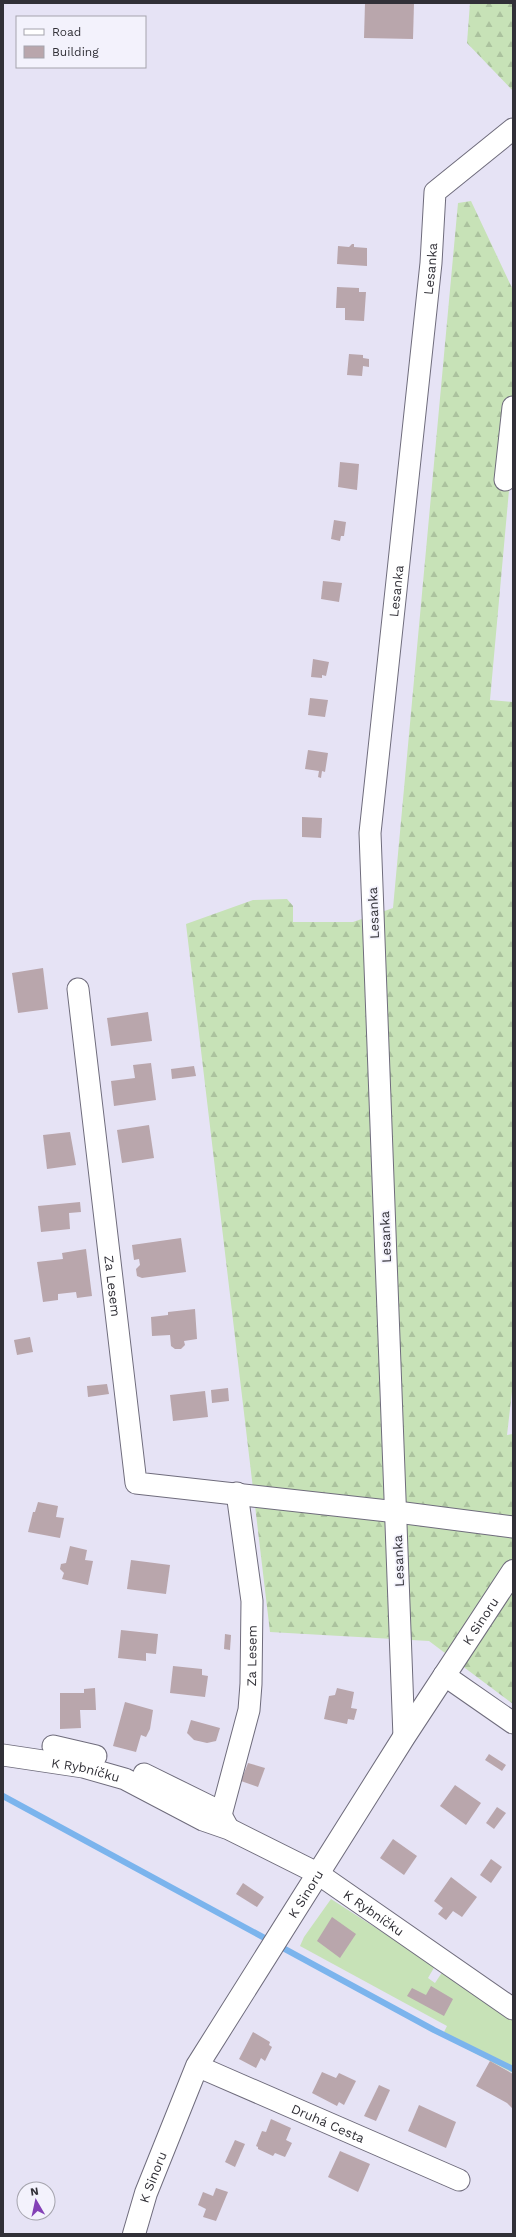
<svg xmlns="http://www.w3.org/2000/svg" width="516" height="2237" font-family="'Work Sans',sans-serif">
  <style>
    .grass { fill: #c7e2b7 }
    .forest { fill: url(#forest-firs) }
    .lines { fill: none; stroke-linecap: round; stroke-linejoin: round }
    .stream { stroke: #7bb4ed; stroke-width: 6 }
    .building { fill: #b9a6ac }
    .minor-casing { stroke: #6f6c7c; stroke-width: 23 }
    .tertiary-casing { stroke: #6f6c7c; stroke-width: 24 }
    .minor { stroke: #fff; stroke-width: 21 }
    .tertiary { stroke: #fff; stroke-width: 22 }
    .labels { text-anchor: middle; stroke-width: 3.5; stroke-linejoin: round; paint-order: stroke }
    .street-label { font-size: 13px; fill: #313037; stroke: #f3f2fc }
  </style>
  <defs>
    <pattern id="forest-firs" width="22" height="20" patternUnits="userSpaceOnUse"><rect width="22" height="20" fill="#c7e2b7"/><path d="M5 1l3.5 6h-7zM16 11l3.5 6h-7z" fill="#abc29e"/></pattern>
  </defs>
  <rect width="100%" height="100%" fill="#e6e3f5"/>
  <path class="grass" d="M331 1899 435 1966 428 1978 435 1983 443 1971 513 2017V2073L442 2036 447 2026 300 1946 304 1937Z"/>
  <g class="forest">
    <path d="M470 3H513V91L467 43Z"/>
    <path d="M471 201 513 290V446L490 700 513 702V1383L507 1435 513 1434V1704L429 1641 270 1632 186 924 253 900 287 899 293 906V922H353L393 908 458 203Z"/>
  </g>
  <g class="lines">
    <path class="stream" d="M3 1796 434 2030 513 2069"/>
  </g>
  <g class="building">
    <path d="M365 3H414L413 39 364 38Z"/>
    <path d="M352 244H354V247L367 248V266L337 264 338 246 349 247Z"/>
    <path d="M337 287 359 288V292H366L364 321 345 320V308H336Z"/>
    <path d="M349 354 363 355V358L369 359V367L363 366 362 376 347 375Z"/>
    <path d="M340 462 359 464 357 490 338 487Z"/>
    <path d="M334 520 346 522 344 536H341L340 541 331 539Z"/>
    <path d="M323 581 342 583 339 602 321 599Z"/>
    <path d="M313 659 329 662 326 676 322 675V678L311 677Z"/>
    <path d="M310 698 328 700 325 717 308 715Z"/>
    <path d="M308 750 328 753 325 772 322 771 321 778 318 777 319 771 305 769Z"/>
    <path d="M302 817 322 818 321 838 302 837Z"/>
    <path d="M43 968 48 1009 18 1013 12 973Z"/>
    <path d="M148 1012 152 1041 111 1046 107 1018Z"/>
    <path d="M151 1063 156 1100 114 1106 111 1081 135 1078 133 1065Z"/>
    <path d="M194 1066 196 1076 172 1079 171 1069Z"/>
    <path d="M149 1125 154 1158 122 1163 117 1130Z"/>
    <path d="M70 1132 76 1165 47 1169 43 1135Z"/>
    <path d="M80 1202 81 1212 69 1213 70 1229 41 1232 38 1206Z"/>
    <path d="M181 1238 186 1272 142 1278 137 1276 136 1269 140 1265 139 1259 134 1260 132 1245Z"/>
    <path d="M86 1249 92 1296 77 1298 76 1292 58 1294V1300L43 1302 37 1262 63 1259 62 1253Z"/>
    <path d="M195 1309 197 1339 184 1341 185 1345 181 1349H175L171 1346 170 1335 152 1336 151 1317 168 1315V1312Z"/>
    <path d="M30 1337 33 1352 17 1355 14 1340Z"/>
    <path d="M107 1384 109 1394 88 1397 87 1386Z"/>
    <path d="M228 1388 229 1401 212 1403 211 1390Z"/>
    <path d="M205 1391 208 1417 173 1421 170 1395Z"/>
    <path d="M38 1502 58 1506 56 1517 64 1518 60 1538 28 1532 33 1512H35Z"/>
    <path d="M70 1546 87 1550 85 1560 93 1561 88 1585 62 1579 64 1573 60 1569 61 1564 66 1563Z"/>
    <path d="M131 1560 170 1565 166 1594 127 1589Z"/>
    <path d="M121 1630 158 1634 156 1654 146 1653V1661L118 1658Z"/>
    <path d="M225 1634 231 1635 230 1650 224 1649Z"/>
    <path d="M173 1666 202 1669V1675L208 1676 205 1697 170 1693Z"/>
    <path d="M95 1688 96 1710H80L81 1728 60 1729V1693H84V1689Z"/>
    <path d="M337 1688 354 1692 351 1708 357 1709 354 1720 348 1719 347 1724 324 1719 329 1696 335 1695Z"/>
    <path d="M125 1702 153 1710 150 1729 146 1737 141 1735 136 1752 113 1746Z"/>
    <path d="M191 1720 220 1728 216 1741 207 1743 194 1740 187 1733Z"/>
    <path d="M489 1754 506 1765 502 1771 485 1760Z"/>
    <path d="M248 1763 265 1768 258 1787 241 1781Z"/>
    <path d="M455 1785 481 1803 466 1825 440 1806Z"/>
    <path d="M497 1807 506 1813 494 1829 486 1823Z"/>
    <path d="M393 1839 417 1856 404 1875 380 1858Z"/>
    <path d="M491 1859 502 1867 491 1883 480 1875Z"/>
    <path d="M451 1877 477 1897 462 1917 453 1911 446 1920 438 1914 443 1908 434 1901Z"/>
    <path d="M243 1883 264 1897 257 1907 236 1894Z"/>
    <path d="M332 1917 356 1934 340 1958 317 1941Z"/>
    <path d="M431 1986 453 1999 444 2016 407 1996 412 1988 426 1995Z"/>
    <path d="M253 2032 270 2042 269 2045 272 2047 265 2061 261 2058 256 2068 239 2059Z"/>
    <path d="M490 2061 513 2074V2109L507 2103 476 2086Z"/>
    <path d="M322 2072 336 2078 339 2073 356 2081 344 2105 339 2102 337 2106 312 2093Z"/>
    <path d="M379 2085 390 2090 376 2121 364 2116Z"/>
    <path d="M419 2105 456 2122 446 2148 408 2131Z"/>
    <path d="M271 2119 291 2128 286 2140 292 2143 285 2157 275 2153 273 2156 258 2149V2147L256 2146 262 2131 266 2132Z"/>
    <path d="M235 2140 245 2144 235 2167 225 2162Z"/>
    <path d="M340 2151 370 2164 358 2192 328 2177Z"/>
    <path d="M216 2188 228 2192 216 2221 203 2217 206 2209 198 2205 203 2192 213 2196Z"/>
  </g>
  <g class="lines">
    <defs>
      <g id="minor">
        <path d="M505 480 513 407"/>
        <path id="s1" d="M78 989 136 1483 397 1512 513 1527"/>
        <path d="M444 1675 513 1723"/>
        <path id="s2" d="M404 1737 370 833 431 263 435 192 513 129"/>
        <path d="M53 1746 96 1756"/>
        <path id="s3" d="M3 1755 83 1767 125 1779 203 1820 229 1829 317 1873 513 2009"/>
        <path d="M144 1774 213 1808 221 1815 227 1826"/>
        <path id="s4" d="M221 1815 249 1710 251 1684 252 1601 237 1493"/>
        <path id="s5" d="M197 2066 459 2180"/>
      </g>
      <g id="tertiary">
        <path id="s6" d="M134 2234 146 2193 197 2066 404 1737 513 1571"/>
      </g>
    </defs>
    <use href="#minor" class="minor-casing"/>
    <use href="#tertiary" class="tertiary-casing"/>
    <use href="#minor" class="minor"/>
    <use href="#tertiary" class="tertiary"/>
  </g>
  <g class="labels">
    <g class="street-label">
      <text dy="5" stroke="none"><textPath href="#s2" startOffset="1472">Lesanka</textPath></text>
      <text dy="5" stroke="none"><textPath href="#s2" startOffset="1148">Lesanka</textPath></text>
      <text transform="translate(373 913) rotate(-92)" y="5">Lesanka</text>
      <text transform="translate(385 1237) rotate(-92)" y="5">Lesanka</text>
      <text dy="5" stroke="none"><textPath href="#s1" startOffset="299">Za Lesem</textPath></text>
      <text transform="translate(398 1561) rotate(-92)" y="5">Lesanka</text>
      <text dy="5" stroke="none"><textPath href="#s6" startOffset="707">K Sinoru</textPath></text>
      <text dy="5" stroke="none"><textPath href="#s4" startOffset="163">Za Lesem</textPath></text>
      <text dy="5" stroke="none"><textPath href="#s3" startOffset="84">K Rybníčku</textPath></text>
      <text dy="5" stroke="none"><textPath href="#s6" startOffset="383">K Sinoru</textPath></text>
      <text dy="5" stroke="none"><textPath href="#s3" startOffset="408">K Rybníčku</textPath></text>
      <text dy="5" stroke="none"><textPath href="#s5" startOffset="143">Druhá Cesta</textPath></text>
      <text dy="5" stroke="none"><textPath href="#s6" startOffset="60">K Sinoru</textPath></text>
    </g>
  </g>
  <rect width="516" height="2237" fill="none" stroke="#313037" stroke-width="8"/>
  <rect x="16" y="16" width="130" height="52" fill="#f3f2fc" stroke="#a5a4ad"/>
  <rect x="24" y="29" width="20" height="6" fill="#ffffff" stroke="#a5a4ad"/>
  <text x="52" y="36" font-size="12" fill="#313037">Road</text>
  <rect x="24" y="46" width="20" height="12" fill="#b9a6ac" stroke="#a5a4ad"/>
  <text x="52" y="56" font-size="12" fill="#313037">Building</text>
  <g transform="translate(36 2201) rotate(351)"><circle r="19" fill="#f3f2fc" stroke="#a5a4ad"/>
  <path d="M0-3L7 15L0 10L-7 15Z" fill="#8341b6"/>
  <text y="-6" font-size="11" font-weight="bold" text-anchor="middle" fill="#313037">N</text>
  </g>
</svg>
